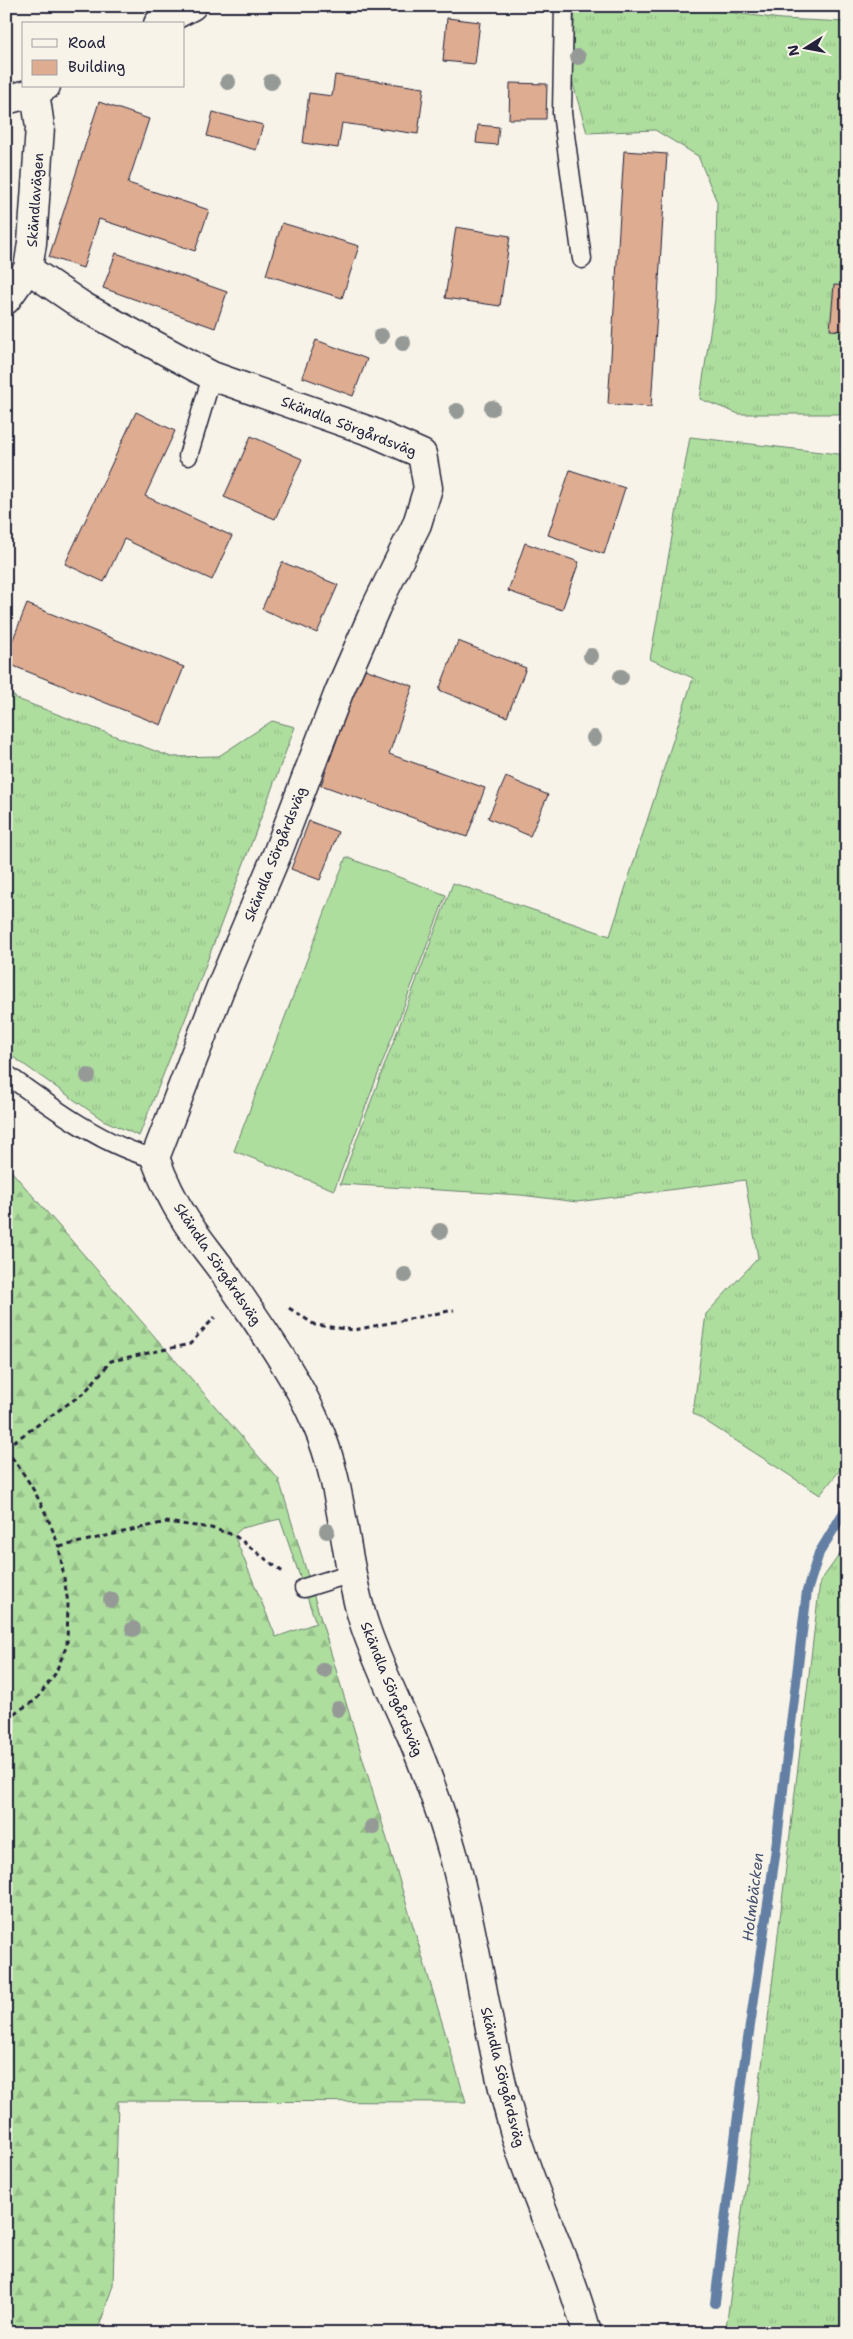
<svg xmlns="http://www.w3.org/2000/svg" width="853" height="2339" font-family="'Shantell Sans',sans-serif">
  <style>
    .grass { fill: url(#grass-tufts); stroke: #68806c }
    .forest { fill: url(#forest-firs); stroke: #68806c; fill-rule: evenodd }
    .pitch { fill: #aede9e; stroke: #68806c }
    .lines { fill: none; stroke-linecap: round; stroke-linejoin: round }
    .stream { stroke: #637fa3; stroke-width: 10 }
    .building { fill: #deac91; stroke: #22223b }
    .service-casing { stroke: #22223b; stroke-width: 21 }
    .minor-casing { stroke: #22223b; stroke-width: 31 }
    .path { stroke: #22223b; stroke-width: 3; stroke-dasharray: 5 4; stroke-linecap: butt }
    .service { stroke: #f7f3e8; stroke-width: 18 }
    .minor { stroke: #f7f3e8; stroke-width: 28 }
    .tree { fill: #959a97 }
    .labels { text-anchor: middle; stroke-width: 4; stroke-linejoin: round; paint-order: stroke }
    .street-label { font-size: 14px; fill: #22223b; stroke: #f7f3e8 }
    .water-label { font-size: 15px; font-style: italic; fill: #43506f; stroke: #f7f3e8 }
  </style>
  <defs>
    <pattern id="grass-tufts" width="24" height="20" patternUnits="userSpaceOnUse" patternTransform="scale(1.25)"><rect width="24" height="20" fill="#aede9e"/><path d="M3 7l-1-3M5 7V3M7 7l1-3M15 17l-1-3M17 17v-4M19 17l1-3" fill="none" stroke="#95be89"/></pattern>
    <pattern id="forest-firs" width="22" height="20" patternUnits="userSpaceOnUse" patternTransform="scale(1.25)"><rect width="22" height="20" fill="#aede9e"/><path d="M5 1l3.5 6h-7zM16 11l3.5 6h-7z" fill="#95be89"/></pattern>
  </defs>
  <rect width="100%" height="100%" fill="#f7f3e8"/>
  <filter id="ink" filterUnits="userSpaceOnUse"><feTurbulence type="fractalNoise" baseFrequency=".02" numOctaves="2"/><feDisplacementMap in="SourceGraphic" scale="10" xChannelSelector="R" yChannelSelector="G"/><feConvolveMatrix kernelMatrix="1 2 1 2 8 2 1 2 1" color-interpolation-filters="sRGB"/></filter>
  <g filter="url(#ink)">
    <g class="grass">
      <path d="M575 6H681L781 19 847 22V414H739L700 399 715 299 717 202 698 156 655 130 587 133 571 77Z"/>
      <path d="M690 437 847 455V1392L840 1470 820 1495 693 1413 706 1314 758 1258 745 1180 577 1202 521 1195 340 1184 453 883 610 936 693 678 650 659Z"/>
      <path d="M6 689 17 699 171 757 219 756 272 721 295 727 188 1012 139 1136 103 1120 6 1052Z"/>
      <path d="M847 1544V2333H731L726 2328 765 2044 820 1582Z"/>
    </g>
    <path class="forest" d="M6 1165 279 1480 466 2102 118 2101 113 2285 97 2333H6ZM280 1519 316 1623 276 1637 234 1535 242 1528Z"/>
    <path class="pitch" d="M346 857 446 895 334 1190 234 1151Z"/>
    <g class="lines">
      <path class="stream" d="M715 2303 744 2066 775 1856 807 1591 819 1553 844 1512 847 1504"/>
    </g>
    <g class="building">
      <path d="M447 18 480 22 475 64 443 61Z"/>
      <path d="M335 75 424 88 418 134 342 123 338 148 303 143 309 93 332 96Z"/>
      <path d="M510 83 547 84 546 119H509Z"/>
      <path d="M99 102 149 119 128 183 209 210 195 251 99 219 83 268 49 257Z"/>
      <path d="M213 112 263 125 256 150 207 136Z"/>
      <path d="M478 125 499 127 497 145 476 143Z"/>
      <path d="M624 151 667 154 651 407 608 404Z"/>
      <path d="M282 223 359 246 342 298 266 275Z"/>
      <path d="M456 227 510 236 500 306 445 298Z"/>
      <path d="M116 253 227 292 215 328 103 288Z"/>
      <path d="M834 285 847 286V331L830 330Z"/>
      <path d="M316 340 367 359 353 396 302 377Z"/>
      <path d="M136 412 175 431 145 496 232 536 212 580 124 539 104 582 65 564Z"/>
      <path d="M251 436 302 459 275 519 224 497Z"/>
      <path d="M570 470 625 488 604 554 548 535Z"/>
      <path d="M525 543 579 562 562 610 508 591Z"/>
      <path d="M282 562 338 585 317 633 262 609Z"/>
      <path d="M27 604 184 667 161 725 6 663V657Z"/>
      <path d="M458 641 526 668 507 717 439 690Z"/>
      <path d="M362 668 413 686 389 754 485 788 467 837 321 785Z"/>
      <path d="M506 777 548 795 530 836 488 818Z"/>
      <path d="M309 821 338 832 320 880 291 869Z"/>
    </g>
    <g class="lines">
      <defs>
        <g id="service">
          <path d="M564 6 562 113 582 259"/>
          <path d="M188 456 212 376"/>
          <path d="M6 1074C47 1104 106 1148 155 1158"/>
          <path d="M304 1588 352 1573"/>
        </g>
        <g id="minor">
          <path d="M158 24 192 6"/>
          <path d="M6 100 35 92 46 86"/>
          <path d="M28 269 84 307 212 376 372 432 422 454 428 488 417 524 376 607 339 692 277 854 220 989 155 1158C163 1180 173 1201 186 1221 198 1240 214 1258 227 1277 258 1323 294 1372 316 1423 344 1485 343 1556 363 1620 376 1661 395 1698 412 1737 428 1776 443 1817 454 1857 478 1947 488 2040 514 2130 534 2199 569 2264 587 2333"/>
          <path d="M6 300 28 269 32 243 40 127 35 92"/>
        </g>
      </defs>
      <use href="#service" class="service-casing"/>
      <use href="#minor" class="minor-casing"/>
      <g class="path">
        <path d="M289 1308 315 1325 354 1330 454 1310"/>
        <path d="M6 1447 85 1392 111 1361 190 1344 215 1317"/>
        <path d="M6 1450C32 1483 45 1508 59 1547"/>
        <path d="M6 1718 36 1700 55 1674 67 1645 68 1603 59 1547 166 1522 211 1528 234 1535 284 1573"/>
      </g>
      <use href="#service" class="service"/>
      <use href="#minor" class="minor"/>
    </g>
    <g class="tree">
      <circle cx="578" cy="57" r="8"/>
      <circle cx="228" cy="82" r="8"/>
      <circle cx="271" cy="82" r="8"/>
      <circle cx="381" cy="336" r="8"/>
      <circle cx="403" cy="343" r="8"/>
      <circle cx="492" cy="408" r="8"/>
      <circle cx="457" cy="411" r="8"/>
      <circle cx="591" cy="656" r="8"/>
      <circle cx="621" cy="677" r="8"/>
      <circle cx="594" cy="738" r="8"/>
      <circle cx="88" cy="1076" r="8"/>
      <circle cx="440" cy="1231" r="8"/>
      <circle cx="405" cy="1275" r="8"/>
      <circle cx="327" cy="1531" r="8"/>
      <circle cx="111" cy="1600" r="8"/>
      <circle cx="133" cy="1629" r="8"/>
      <circle cx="324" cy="1670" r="8"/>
      <circle cx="338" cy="1709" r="8"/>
      <circle cx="372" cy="1827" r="8"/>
    </g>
  </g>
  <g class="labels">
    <g class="street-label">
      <text transform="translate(35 200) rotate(-86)" y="5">Skändlavägen</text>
      <text transform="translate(349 426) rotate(21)" y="5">Skändla Sörgårdsväg</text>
      <text transform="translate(275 854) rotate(-68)" y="5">Skändla Sörgårdsväg</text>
      <text transform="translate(218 1264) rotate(56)" y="5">Skändla Sörgårdsväg</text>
      <text transform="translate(392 1689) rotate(68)" y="5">Skändla Sörgårdsväg</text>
      <text transform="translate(503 2077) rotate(76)" y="5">Skändla Sörgårdsväg</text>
    </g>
    <g class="water-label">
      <text transform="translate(753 1897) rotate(-83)" y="5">Holmbäcken</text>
    </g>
  </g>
  <rect width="853" height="2339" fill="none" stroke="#f7f3e8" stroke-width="25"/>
  <rect x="12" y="12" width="828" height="2314" fill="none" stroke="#22223b" stroke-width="2" filter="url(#ink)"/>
  <rect x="22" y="22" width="162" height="65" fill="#f7f3e8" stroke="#a29fa3"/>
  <rect x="32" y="39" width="25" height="8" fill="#f7f3e8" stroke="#a29fa3"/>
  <text x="68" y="48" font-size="15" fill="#22223b">Road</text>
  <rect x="32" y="60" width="25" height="15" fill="#deac91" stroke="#a29fa3"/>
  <text x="68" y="72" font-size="15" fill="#22223b">Building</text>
  <g transform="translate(806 48) rotate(259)" stroke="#f7f3e8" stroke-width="4" paint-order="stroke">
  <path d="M0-4L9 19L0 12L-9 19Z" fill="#22223b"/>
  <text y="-8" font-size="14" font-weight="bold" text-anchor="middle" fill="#22223b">N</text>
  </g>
</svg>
